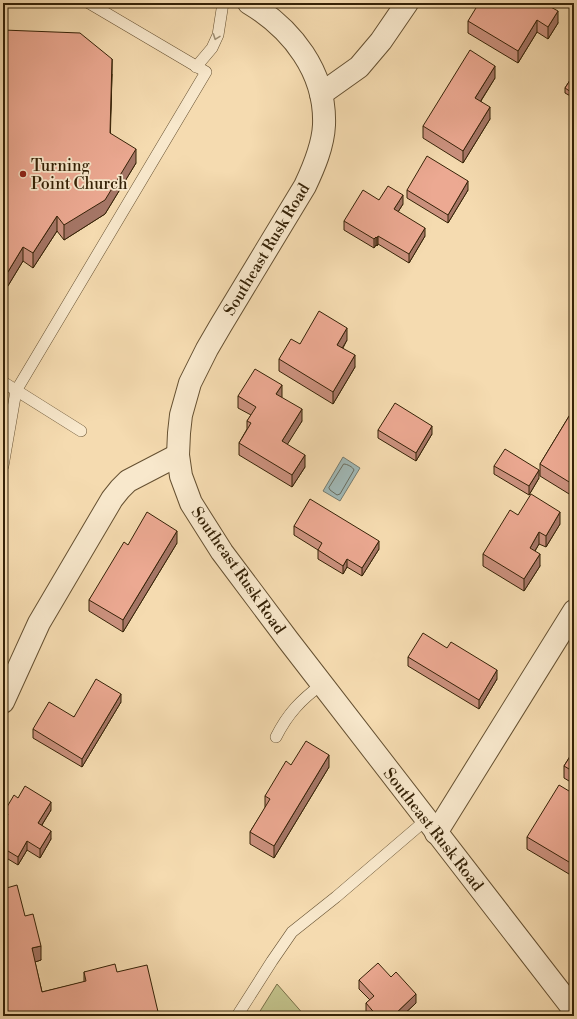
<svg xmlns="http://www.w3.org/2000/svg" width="577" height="1019" font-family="'Libre Bodoni',serif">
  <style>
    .green { fill: #c0bf88; stroke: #7a7048 }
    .water { fill: #a0b8b6; stroke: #757c70 }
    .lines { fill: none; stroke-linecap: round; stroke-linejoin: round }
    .shore { stroke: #6a6d5e; stroke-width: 1 }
    .service-casing { stroke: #655031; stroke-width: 12 }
    .minor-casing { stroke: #655031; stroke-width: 24 }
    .tertiary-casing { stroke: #655031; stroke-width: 24 }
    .service { stroke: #f8e8cc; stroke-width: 11 }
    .minor { stroke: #f8e8cc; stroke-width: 22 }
    .tertiary { stroke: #f8e8cc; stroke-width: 22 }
    .wall { fill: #cb917e; stroke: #352207 }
    .shaded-wall { fill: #a57666; stroke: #352207 }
    .building { fill: #eca992; stroke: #352207 }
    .oneway { stroke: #a08f73 }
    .poi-dot { fill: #8f2418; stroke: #f8e8cc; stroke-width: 1.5 }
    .labels { text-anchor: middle; stroke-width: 3.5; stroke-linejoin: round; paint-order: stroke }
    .poi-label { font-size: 16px; fill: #352207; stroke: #f8e8cc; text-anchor: start }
    .street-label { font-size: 16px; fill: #352207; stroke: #f8e8cc }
  </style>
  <rect width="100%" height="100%" fill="#f5dbb0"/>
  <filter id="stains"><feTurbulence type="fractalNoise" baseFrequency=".005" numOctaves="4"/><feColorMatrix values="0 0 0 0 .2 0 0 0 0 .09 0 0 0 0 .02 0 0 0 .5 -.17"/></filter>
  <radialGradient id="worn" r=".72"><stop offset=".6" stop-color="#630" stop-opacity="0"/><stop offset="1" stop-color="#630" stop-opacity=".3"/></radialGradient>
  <path class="green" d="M277 984 305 1016H257Z"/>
  <path class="water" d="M343 457 360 468 340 501 323 491Z"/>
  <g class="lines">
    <path class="shore" d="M344 464C347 464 353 467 354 470L340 494 337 495 330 490 329 488Z"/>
    <defs>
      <g id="service">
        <path d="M196 67 212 48 218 35 223 3"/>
        <path d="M3 382 81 431"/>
        <path d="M3 466 16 391 206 72 89 3"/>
        <path d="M276 737C288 713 301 700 322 684"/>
        <path d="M237 1016 272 961 292 932 336 897 426 820"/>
      </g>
      <g id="minor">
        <path d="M321 94 359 67 381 41 407 3"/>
        <path d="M3 702 39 623 112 499 120 489 128 481 178 455"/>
        <path d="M436 833 574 611"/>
      </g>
      <path id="tertiary" d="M249 3C292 29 326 72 324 125 323 146 314 167 305 186L221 325 207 349 190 383 181 415 179 433 178 455 181 476 191 503 222 552 288 640 574 1010"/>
    </defs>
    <use href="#service" class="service-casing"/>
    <use href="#minor" class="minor-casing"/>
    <use href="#tertiary" class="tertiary-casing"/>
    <use href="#service" class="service"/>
    <use href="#minor" class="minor"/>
    <use href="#tertiary" class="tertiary"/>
  </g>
  <g class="wall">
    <path d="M552 3V8L558 23 548 39 537 32 518 63 468 33V21Z"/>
    <path d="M3 30 112 74 110 133 136 163 105 214 64 240 57 231 33 268 23 261 3 294Z"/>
    <path d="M574 74V98L565 93V88Z"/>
    <path d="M495 78 481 101 490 119 463 163 423 138V126Z"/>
    <path d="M407 190H468L448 223 407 198Z"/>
    <path d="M379 200 403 204 398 212 425 236 409 263 378 244 377 246 376 245 374 248 344 230V221Z"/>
    <path d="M347 340 343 348 355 367 333 404 279 371V359L300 344Z"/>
    <path d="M238 396 282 397H281L302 421 287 444 305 467 292 487 239 455V443L247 429V421L251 415 238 408Z"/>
    <path d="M574 408V497L540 476V464Z"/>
    <path d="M378 430 432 434 416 461 378 438Z"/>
    <path d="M494 466 539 478 529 495 494 474Z"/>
    <path d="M518 515 560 524 546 547 539 544 535 551 540 566 524 591 483 566V554Z"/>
    <path d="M294 526 379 549 362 576 347 567 343 574 318 559V550L294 535Z"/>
    <path d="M177 543 123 632 89 611V600L128 545Z"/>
    <path d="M408 657 497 679 479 709 408 666Z"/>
    <path d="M121 702 82 767 33 738V729Z"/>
    <path d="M574 750V784L564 778V766Z"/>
    <path d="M291 765 329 767 274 858 250 844V832L265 808V796Z"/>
    <path d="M574 794V877L527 849V837Z"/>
    <path d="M18 798 51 810 42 825 51 839 40 858 27 850 18 865 3 856V823L4 820V812Z"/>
    <path d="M25 916 41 960 35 962 42 992 84 982V972H117L3 1016Z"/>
    <path d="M391 977 416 1003 402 1016H370L366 1012V1003L370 1000 359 989V980Z"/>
  </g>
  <g class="shaded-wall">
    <path d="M550 3H552V13L549 6Z"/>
    <path d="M558 11V23L548 39V27Z"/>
    <path d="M537 20V32L518 63V51Z"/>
    <path d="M112 59V74L110 148V133Z"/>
    <path d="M495 66V78L475 110V98Z"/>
    <path d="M490 107V119L463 163V151Z"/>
    <path d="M136 149V163L105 214 64 240V225Z"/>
    <path d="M468 181V190L448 223V215Z"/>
    <path d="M403 195V204L394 218V209Z"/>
    <path d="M57 216V231L33 268V253Z"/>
    <path d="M425 228V236L409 263V254Z"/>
    <path d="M378 236V244L377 246V238Z"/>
    <path d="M376 237V245L374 248V239Z"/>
    <path d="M23 247V261L3 294V280Z"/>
    <path d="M347 328V340L337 357V345Z"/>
    <path d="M355 355V367L333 404V392Z"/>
    <path d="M282 385V397L276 406V394Z"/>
    <path d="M302 409V421L282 453V441Z"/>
    <path d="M432 426V434L416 461V453Z"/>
    <path d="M305 455V467L292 487V475Z"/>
    <path d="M539 470V478L529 495V486Z"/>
    <path d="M560 512V524L546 547V536Z"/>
    <path d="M177 531V543L123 632V620Z"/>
    <path d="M539 532V544L530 559V548Z"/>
    <path d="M379 541V549L362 576V568Z"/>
    <path d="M540 554V566L524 591V579Z"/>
    <path d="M347 559V567L343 574V566Z"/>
    <path d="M497 670V679L479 709V700Z"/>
    <path d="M121 694V702L82 767V759Z"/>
    <path d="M329 755V767L274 858V846Z"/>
    <path d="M51 802V810L38 831V823Z"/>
    <path d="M51 831V839L40 858V849Z"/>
    <path d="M27 841V850L18 865V857Z"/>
    <path d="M41 946V960L32 963V948Z"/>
    <path d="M416 994V1003L402 1016H393Z"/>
  </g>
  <g class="building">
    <path d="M479 3H550L549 6 558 11 548 27 537 20 518 51 468 21Z"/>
    <path d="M3 30 80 33 112 59 110 133 136 149 105 200 64 225 57 216 33 253 23 247 3 280Z"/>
    <path d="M470 50 495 66 475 98 490 107 463 151 423 126Z"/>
    <path d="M574 74V94L565 88Z"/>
    <path d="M427 156 468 181 448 215 407 190Z"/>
    <path d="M388 186 403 195 394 209 425 228 409 254 378 236 377 238 376 237 374 239 344 221 363 190 379 200Z"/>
    <path d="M319 311 347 328 337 345 355 355 333 392 279 359 291 339 300 344Z"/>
    <path d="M255 369 282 385 276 394 302 409 282 441 305 455 292 475 239 443 251 423 247 421 256 407 238 396Z"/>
    <path d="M395 403 432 426 416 453 378 430Z"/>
    <path d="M574 408V485L540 464Z"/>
    <path d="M505 449 539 470 529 486 494 466Z"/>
    <path d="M531 494 560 512 546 536 539 532 530 548 540 554 524 579 483 554 510 510 518 515Z"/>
    <path d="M310 499 379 541 362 568 347 559 343 566 318 550 322 543 294 526Z"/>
    <path d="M147 512 177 531 123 620 89 600 124 542 128 545Z"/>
    <path d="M423 633 447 648 451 642 497 670 479 700 408 657Z"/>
    <path d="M96 679 121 694 82 759 33 729 49 702 74 717Z"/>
    <path d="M306 741 329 755 274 846 250 832 270 799 265 796 286 761 291 765Z"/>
    <path d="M574 750V772L564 766Z"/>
    <path d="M559 785 574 794V865L527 837Z"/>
    <path d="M25 786 51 802 38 823 51 831 40 849 27 841 18 857 3 848V823L8 814 4 812 14 795 18 798Z"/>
    <path d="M17 885 25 916 33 914 41 946 32 948 42 992 86 981 84 972 115 964 117 972 147 965 159 1016H3V889Z"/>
    <path d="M378 963 391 977 396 972 416 994 393 1016 391 1014 388 1016H377L366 1003 374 996 359 980Z"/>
  </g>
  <defs><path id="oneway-chevron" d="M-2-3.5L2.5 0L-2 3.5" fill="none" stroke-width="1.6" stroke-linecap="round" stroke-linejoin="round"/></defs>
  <use class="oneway" href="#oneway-chevron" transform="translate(216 37) rotate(110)"/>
  <circle class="poi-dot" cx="23" cy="174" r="4"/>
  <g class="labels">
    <g class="poi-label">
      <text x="31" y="171">Turning<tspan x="31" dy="18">Point Church</tspan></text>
    </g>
    <g class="street-label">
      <text transform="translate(266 249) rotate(-59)" y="6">Southeast Rusk Road</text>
      <text transform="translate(239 570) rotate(55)" y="6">Southeast Rusk Road</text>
      <text transform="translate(434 829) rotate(52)" y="6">Southeast Rusk Road</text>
    </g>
  </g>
  <rect width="577" height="1019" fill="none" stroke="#f5dbb0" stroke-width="16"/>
  <rect x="4" y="4" width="569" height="1011" fill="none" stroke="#352207" stroke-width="2"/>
  <rect x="8" y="8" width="561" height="1003" fill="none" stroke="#352207"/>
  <rect width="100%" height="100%" filter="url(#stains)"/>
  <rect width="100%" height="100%" fill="url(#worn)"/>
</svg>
